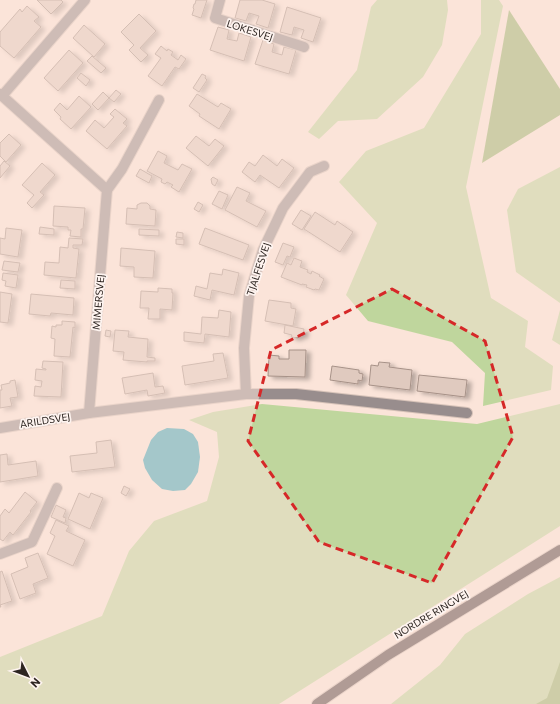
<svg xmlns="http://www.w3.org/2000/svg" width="560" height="704" font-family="Commissioner,sans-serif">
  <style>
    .green { fill: #bfd69d }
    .forest { fill: #97b26d }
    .water { fill: #3ba5b8 }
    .building { fill: #e0cabf; stroke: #a79288; filter: url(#shadow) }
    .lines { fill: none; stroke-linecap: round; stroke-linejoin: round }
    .minor-casing { stroke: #d6c2b8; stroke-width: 12 }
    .major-casing { stroke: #d6c2b8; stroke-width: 12 }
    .minor { stroke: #988d8d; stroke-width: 10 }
    .major { stroke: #564343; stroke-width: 10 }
    .marked { fill: none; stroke: #d62828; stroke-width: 3; stroke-dasharray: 8 5; stroke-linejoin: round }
    .labels { text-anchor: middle; stroke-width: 3.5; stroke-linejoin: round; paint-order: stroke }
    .street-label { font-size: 10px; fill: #2d2521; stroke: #fef4f0 }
  </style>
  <defs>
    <filter id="shadow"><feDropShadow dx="4.5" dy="2.5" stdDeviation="2" flood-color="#0004"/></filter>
  </defs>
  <rect width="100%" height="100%" fill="#fbe4d9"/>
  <g class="green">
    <path d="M377 0H447L448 10 442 45 423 77 377 119 338 121 319 139 308 132 357 70 371 7Z"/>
    <path d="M481 0H499L503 6 466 187 491 298 528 321 525 347 553 366 551 390 483 406 485 373 452 342 368 321 346 295 377 223 339 182 366 151 424 128 481 34Z"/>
    <path d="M560 167V303L516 272 507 210 518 189Z"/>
    <path d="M560 310V345L552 340Z"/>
    <path d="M262 404 477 424 560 404V526L279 704H0V657L102 616 129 551 154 521 207 501 219 457 217 432 189 420 213 412Z"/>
    <path d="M560 577V704H391L440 665 465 634 528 594Z"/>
  </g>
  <g class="forest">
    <path d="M509 10 560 89V115L482 163Z"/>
    <path d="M560 662V704H536L547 698Z"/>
  </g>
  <path class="water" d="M167 428 184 429 193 434 198 442 200 457 198 472 191 484 185 490 173 491 162 489 152 480 145 468 143 460 151 440 158 432Z"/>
  <g class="building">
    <path d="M37 0H61L63 2 51 14Z"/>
    <path d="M196 0H207L201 18 192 15 194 9 193 8 194 4H195Z"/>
    <path d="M240 0H262L275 4 268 28 256 24 259 16 249 13 246 21 235 18Z"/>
    <path d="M27 6 39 17 34 21 41 27 14 58 0 46V32L20 9 22 12Z"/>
    <path d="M287 7 321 18 313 42 301 38 304 30 294 27 292 35 280 32Z"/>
    <path d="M139 14 156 31 140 48 148 55 141 62 129 50 134 45 121 32Z"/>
    <path d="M84 25 105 44 94 57 73 38Z"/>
    <path d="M218 27 229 30 227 39 237 41 239 33 251 37 244 61 210 50Z"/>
    <path d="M263 40 274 44 272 52 282 55 284 47 296 50 289 74 255 64Z"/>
    <path d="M161 46 167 51 168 49 173 52 171 55 178 60 181 55 186 59 179 69 175 67 162 86 148 76 161 58 155 54Z"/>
    <path d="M69 50 83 63 58 91 44 78Z"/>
    <path d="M92 56 106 68 101 73 87 61Z"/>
    <path d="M81 73 90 80 86 86 77 78Z"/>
    <path d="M202 74 206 76 205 78 207 80 199 92 193 88Z"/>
    <path d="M116 90 121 94 114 102 109 98Z"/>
    <path d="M103 92 109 98 98 110 92 104Z"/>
    <path d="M197 94 218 107 221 103 231 109 219 129 199 116 200 114 189 106Z"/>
    <path d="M79 96 91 107 71 129 60 119 61 117 54 110 60 103 67 110Z"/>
    <path d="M115 109 127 119 123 123 127 126 107 149 86 131 95 120 104 128 114 117 110 114Z"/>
    <path d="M9 134 21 145 6 162 0 156V143Z"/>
    <path d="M196 136 209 146 215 139 224 146 208 166 186 148Z"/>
    <path d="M158 151 167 156 164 163 178 170 182 164 192 169 179 192 171 187 173 185 167 182 165 184 161 182 162 179 147 171Z"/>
    <path d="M263 155 277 166 282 159 294 168 279 188 260 175 255 182 242 172 249 162 255 166Z"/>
    <path d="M4 161 10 166 0 178V166Z"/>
    <path d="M42 163 55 175 40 192 44 195 32 208 27 203 34 195 22 185Z"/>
    <path d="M140 169 152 176 149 183 136 176Z"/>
    <path d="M213 177 218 180 215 186 212 184 211 179Z"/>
    <path d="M237 187 250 193 246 201 266 211 257 227 225 210Z"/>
    <path d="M219 191 228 195 222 209 212 204Z"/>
    <path d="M198 202 203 205 199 212 194 209Z"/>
    <path d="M141 203H147L150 206V209L156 210 155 226 126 224 127 208 137 209V205Z"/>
    <path d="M54 206 85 208 83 229H81V237L70 236 71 230H68V227L53 226Z"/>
    <path d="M301 210 311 216 302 230 292 224Z"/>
    <path d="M315 212 335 225 337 221 353 232 340 252 304 229Z"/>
    <path d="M40 227 54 229V235L39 234Z"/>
    <path d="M6 228 22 230 18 257 0 254V238L5 239Z"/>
    <path d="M205 228 249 245 243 260 199 244Z"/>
    <path d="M139 229 159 230V236L139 235Z"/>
    <path d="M177 232 183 233V238L176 237Z"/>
    <path d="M69 238 83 239 82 245H73V248L79 249 76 278 44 275 45 262 59 263 60 247 68 248Z"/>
    <path d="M176 239H184V245L176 244Z"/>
    <path d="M283 243 294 247 290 257 287 256 283 265 275 262Z"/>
    <path d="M121 248 155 251 153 278 134 277V267L120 266Z"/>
    <path d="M294 258 302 261 300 267 308 270 307 272 311 274 312 271 320 275 319 276 324 279 319 290 315 289 314 290 306 287 307 285 302 284V285L281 277 287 263 291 265Z"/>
    <path d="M4 261 20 263 18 272 2 270Z"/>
    <path d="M223 269 239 273 234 295 212 290 210 300 194 296 196 286 207 289 210 273 222 275Z"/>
    <path d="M3 273 18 275 16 288 5 286 6 281 2 280Z"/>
    <path d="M61 280 75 281V289L60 288Z"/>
    <path d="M158 288 172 289V293H173L172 310 160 309V319H148L149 308H140L141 291 158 292Z"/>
    <path d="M0 292 12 294 8 323 0 322Z"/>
    <path d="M31 294 74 298 73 315 51 313 50 316 29 314Z"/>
    <path d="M269 300 291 303V308L296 309 293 326 265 321Z"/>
    <path d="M219 310 231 312 229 337 205 334 204 343 184 341V332L201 334 202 317 218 318Z"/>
    <path d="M62 321 75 322V328L73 327 70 357 54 356 55 339 51 338 52 326 56 327V325H62Z"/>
    <path d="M285 325 304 329 303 336 298 335V338L291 337 292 335 284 333Z"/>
    <path d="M106 330 111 331 110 337 105 336Z"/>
    <path d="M115 330 129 331 128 337 148 339 147 357 155 358V361H147V362L123 360 124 352 113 351Z"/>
    <path d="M289 350H306L305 377 268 376 269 355 279 356V359H289Z"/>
    <path d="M223 353 228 378 185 385 182 366 214 361 213 354Z"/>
    <path d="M43 361 63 362 61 397 34 396 35 386 41 387 42 381 35 380 36 369 46 370V369L42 368Z"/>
    <path d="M379 362 390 363 389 367 412 370 410 390 369 385 371 365 378 366Z"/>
    <path d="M332 366 359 370V373L363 374 362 381 358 380V384L330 380Z"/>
    <path d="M153 373 155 387 163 386 165 393 148 396 147 390 125 394 122 378Z"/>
    <path d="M419 375 467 380 465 397 417 391Z"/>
    <path d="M15 380 18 397 10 398 12 406 0 408V390H2L1 385 10 383V381Z"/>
    <path d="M111 440 115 467 72 472 70 456 97 453 96 442Z"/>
    <path d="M7 454 8 465 36 461 38 476 0 482V455Z"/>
    <path d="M124 486 130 489 126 496 121 493Z"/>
    <path d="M25 492 37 502 30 511 31 512 13 535 10 532 3 541 0 539V516L5 509 9 513Z"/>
    <path d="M79 493 89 498 91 493 103 498 90 529 68 519Z"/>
    <path d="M56 505 66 510 63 517 66 518 65 523 51 517Z"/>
    <path d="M56 520 69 526 66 531 85 540 73 566 47 554 55 536 50 533Z"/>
    <path d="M38 553 48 578 33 584 36 593 20 599 11 574 28 567 25 558Z"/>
    <path d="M2 571 12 601 0 605 1 607H0V572Z"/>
  </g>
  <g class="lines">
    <defs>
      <g id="minor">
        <path d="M220 0 215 18 304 47"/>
        <path d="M0 94 107 190 89 413"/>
        <path d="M2 96 85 0"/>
        <path d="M107 190 122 169 159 100"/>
        <path d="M246 394 244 348 249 296 263 250 283 208 310 172 324 166"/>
        <path d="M0 428 89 413 246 394H296L467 413"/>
        <path d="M0 554 32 542 57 488"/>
      </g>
      <path id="major" d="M317 704 388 655 560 550"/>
    </defs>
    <use href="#minor" class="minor-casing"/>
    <use href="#major" class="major-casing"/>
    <use href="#minor" class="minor"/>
    <use href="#major" class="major"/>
  </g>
  <path d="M0 0H560V704H0ZM392 289 485 341 513 437 432 583 319 542 248 441 271 350Z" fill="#fbe4d9" fill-opacity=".55" fill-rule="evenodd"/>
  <path class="marked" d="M392 289 485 341 513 437 432 583 319 542 248 441 271 350Z"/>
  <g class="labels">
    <g class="street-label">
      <text transform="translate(250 30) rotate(18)" y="4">LOKESVEJ</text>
      <text transform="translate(258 269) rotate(-72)" y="4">TJALFESVEJ</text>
      <text transform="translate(98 302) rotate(-85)" y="4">MIMERSVEJ</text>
      <text transform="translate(45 420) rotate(-9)" y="4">ARILDSVEJ</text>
      <text transform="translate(431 614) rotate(-31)" y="4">NORDRE RINGVEJ</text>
    </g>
  </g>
  <g transform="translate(28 676) rotate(132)" stroke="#fef4f0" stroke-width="3" paint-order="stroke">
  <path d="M0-3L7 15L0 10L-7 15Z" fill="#2d2521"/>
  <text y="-6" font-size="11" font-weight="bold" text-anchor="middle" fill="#2d2521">N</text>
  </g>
</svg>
